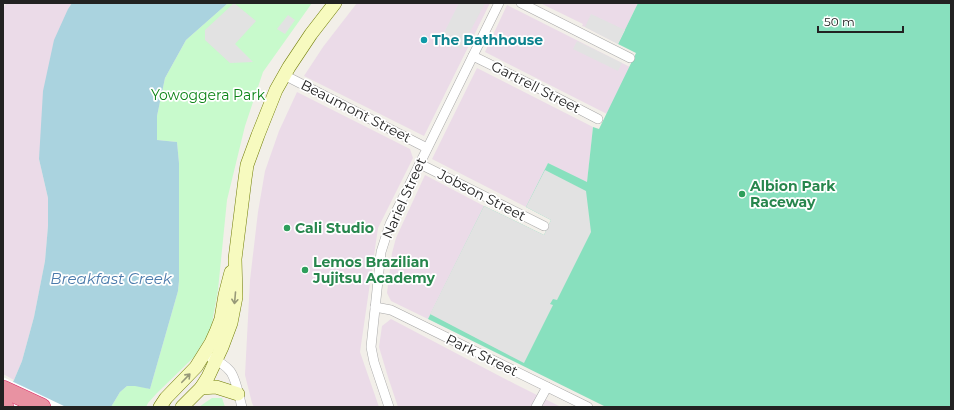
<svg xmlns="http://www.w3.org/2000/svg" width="954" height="410" font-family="Montserrat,sans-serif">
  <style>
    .industrial { fill: #ebdbe8 }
    .park { fill: #c8facc }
    .pitch { fill: #88e0be }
    .parking { fill: #e2e2e2 }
    .water { fill: #aad3df }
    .pier { fill: #fff }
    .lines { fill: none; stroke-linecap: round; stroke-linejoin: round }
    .minor-casing { stroke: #a9a9a9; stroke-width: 10 }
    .secondary-casing { stroke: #707d05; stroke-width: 14 }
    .motorway-casing { stroke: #dc2a67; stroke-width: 18 }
    .minor { stroke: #fff; stroke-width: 9 }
    .secondary { stroke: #f7fabf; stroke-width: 13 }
    .motorway { stroke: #e892a2; stroke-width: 17 }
    .oneway { stroke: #979978 }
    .culture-dot { fill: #0f9aa8; stroke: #fff; stroke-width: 1.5 }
    .leisure-dot { fill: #2e9e5b; stroke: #fff; stroke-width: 1.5 }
    .labels { text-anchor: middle; stroke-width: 3.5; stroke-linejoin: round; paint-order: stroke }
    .culture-label { font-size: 14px; font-weight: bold; fill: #0d838f; stroke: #fff; text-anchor: start }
    .street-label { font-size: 14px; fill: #222; stroke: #fff }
    .park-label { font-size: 14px; fill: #0c8416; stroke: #fff }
    .leisure-label { font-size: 14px; font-weight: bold; fill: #27864d; stroke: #fff; text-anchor: start }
    .water-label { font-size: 15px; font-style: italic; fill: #4a7aab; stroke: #fff }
  </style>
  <rect width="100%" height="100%" fill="#f2efe9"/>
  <g class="industrial">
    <path d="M7 3H72L68 9 39 159 48 198V226L45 261 34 317 22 361 14 380 3 374V8Z"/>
    <path d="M357 3H490L424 136 304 76 323 47Z"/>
    <path d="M540 3H638L618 44 585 27 582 26 583 24Z"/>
    <path d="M507 5 630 67 607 114 485 52Z"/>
    <path d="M477 68 593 127 587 183 548 163 526 207 432 159Z"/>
    <path d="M297 92 410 149 413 158 378 228 360 352 379 407H254L252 403 245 375 250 280 258 212 265 171 279 131Z"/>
    <path d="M425 175 484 206 428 319 391 301 387 293 392 253 396 238Z"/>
    <path d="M391 319 515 384 561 407H398L388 377 379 347 382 326Z"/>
  </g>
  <g class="park">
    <path d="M228 3H312L263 72 245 126 227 200 218 290 212 323 208 334 194 357 157 393 148 403 146 407H111L120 392 127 386 135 385 150 389 178 291 179 281V163L177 142 157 140V116L165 78 186 40Z"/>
    <path d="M212 398H222L225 407H199L206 402Z"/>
  </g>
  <path class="pitch" d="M638 3H951V407H606L428 319 484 206 544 235 551 220 526 207 548 163 587 182 593 127 599 129 636 53 618 44Z"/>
  <g class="parking">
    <path d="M234 3 256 21 235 44 253 62 230 63 205 40V30Z"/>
    <path d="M459 3H485L461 49 441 39Z"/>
    <path d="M591 14 625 30 618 44 585 27Z"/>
    <path d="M288 15 295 20 285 34 277 29Z"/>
    <path d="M577 41 622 63 618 71 573 49Z"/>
    <path d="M545 170 586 191 591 232 557 300 553 299 550 304 553 305 524 363 430 314 484 206 544 235 551 220 526 207Z"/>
  </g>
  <path class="water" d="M72 3H228L186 40 165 78 157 116V140L177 142 179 163V281L178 291 150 389 135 386H127L120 392 111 407H3V400L14 380 22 361 34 317 45 261 48 226V198L39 159 43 91 54 40 68 9Z"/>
  <path class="pier" d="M3 377 22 386 66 407H3Z"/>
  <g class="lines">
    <defs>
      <g id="minor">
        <path d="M521 3 630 58"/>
        <path d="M473 56 546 92 598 119"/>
        <path d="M284 75 427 148"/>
        <path d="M420 164 544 226"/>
        <path d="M375 307 391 310 588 407"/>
        <path d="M211 358C218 361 225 365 230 371 236 378 239 397 242 407"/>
        <path d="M389 407 374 362 371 347 381 252 390 224 499 3"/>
        <path d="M536 407 547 387"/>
      </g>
      <g id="secondary">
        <path d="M201 388 216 387 238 394"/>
        <path d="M160 407 166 398 196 367 211 343 216 332 221 319 225 295 231 272"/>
        <path d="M182 407 201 388 208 377 222 347 231 323 236 297 235 259 245 179 247 165 258 135 276 90 289 67 311 34 335 3"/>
      </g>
      <g id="motorway">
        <path d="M3 389 42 407"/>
        <path d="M3 406 5 407"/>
      </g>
    </defs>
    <use href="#minor" class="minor-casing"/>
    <use href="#secondary" class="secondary-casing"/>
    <use href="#motorway" class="motorway-casing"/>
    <use href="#minor" class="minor"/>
    <use href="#secondary" class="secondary"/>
    <use href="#motorway" class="motorway"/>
  </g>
  <defs><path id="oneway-shaft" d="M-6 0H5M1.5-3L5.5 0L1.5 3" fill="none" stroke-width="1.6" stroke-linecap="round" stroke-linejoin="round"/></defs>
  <g class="oneway">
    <use href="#oneway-shaft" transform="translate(235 298) rotate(95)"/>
    <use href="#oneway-shaft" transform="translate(186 378) rotate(-46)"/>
  </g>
  <circle class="culture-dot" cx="424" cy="40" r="4"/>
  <g class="leisure-dot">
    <circle cx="742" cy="194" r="4"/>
    <circle cx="287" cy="228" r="4"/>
    <circle cx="305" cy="270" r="4"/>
  </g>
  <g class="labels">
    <g class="culture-label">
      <text x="432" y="45">The Bathhouse</text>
    </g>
    <g class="street-label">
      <text transform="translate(536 87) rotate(27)" y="5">Gartrell Street</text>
      <text transform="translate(356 111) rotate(27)" y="5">Beaumont Street</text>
      <text transform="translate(482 195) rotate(27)" y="5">Jobson Street</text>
      <text transform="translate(404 198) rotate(-66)" y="5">Nariel Street</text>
      <text transform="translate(482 355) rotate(26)" y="5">Park Street</text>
    </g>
    <g class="park-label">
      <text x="208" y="100">Yowoggera Park</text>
    </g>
    <g class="leisure-label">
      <text x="750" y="191">Albion Park<tspan x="750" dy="16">Raceway</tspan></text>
      <text x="295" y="233">Cali Studio</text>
      <text x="313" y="267">Lemos Brazilian<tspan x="313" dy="16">Jujitsu Academy</tspan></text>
    </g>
    <g class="water-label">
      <text x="111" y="284">Breakfast Creek</text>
    </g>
  </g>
  <rect width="954" height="410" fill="none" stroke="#222222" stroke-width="8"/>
  <path d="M818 26v6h85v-6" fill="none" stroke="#222222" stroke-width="2"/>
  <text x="824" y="26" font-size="12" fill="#222222" stroke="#ffffff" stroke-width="3" paint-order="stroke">50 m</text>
</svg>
